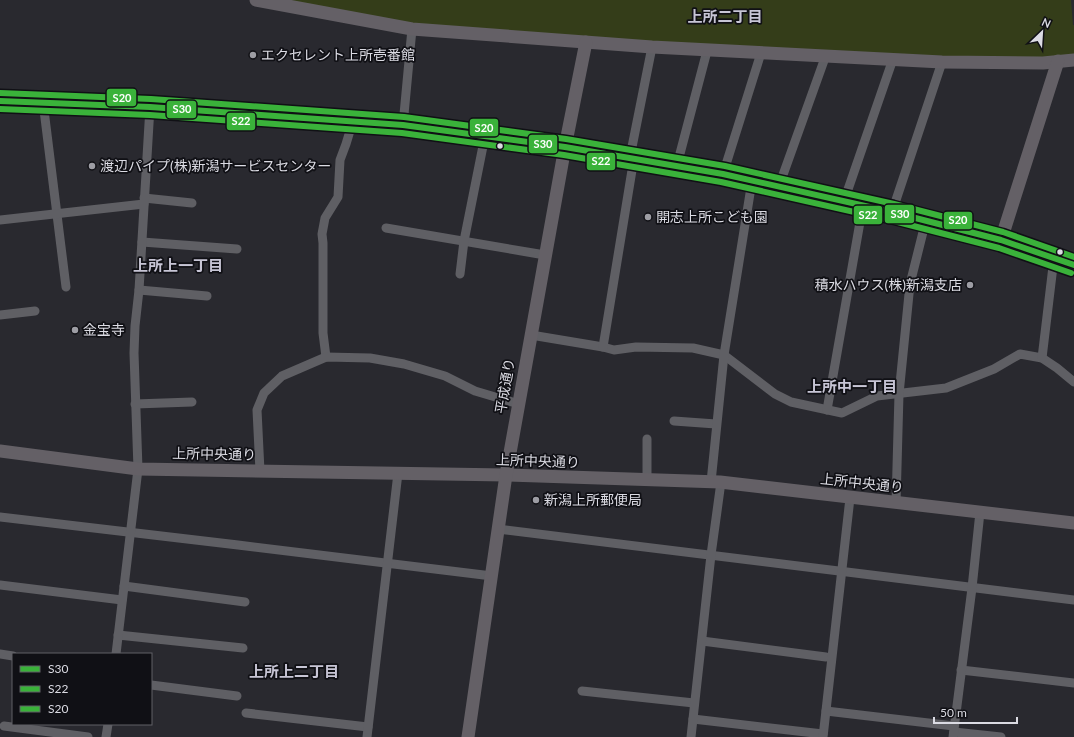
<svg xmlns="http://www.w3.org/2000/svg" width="1074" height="737" font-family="Lato,'Noto Sans JP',sans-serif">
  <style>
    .green { fill: #343d19 }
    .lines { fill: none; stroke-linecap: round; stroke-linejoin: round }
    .street { stroke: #5f5f64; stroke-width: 9 }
    .secondary { stroke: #646066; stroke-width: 13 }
    .primary { stroke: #6a656a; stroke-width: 14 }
    .bus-1-casing { stroke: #101015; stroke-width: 9 }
    .bus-2-casing { stroke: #101015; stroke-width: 9 }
    .bus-3-casing { stroke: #101015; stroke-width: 9 }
    .bus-1 { stroke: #3ab23a; stroke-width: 6 }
    .bus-2 { stroke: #3ab23a; stroke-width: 6 }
    .bus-3 { stroke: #3ab23a; stroke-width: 6 }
    .poi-dot { fill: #9d9da4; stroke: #101015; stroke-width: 1.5 }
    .bus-dot { fill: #dbdbe3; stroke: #101015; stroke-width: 1.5 }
    .labels { text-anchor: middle; stroke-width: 3.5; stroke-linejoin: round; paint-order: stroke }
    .poi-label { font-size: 14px; fill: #dbdbe3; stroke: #101015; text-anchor: start }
    .street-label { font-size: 14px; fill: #dbdbe3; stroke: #101015 }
    .neighbourhood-label { font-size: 15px; font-weight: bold; fill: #c7c5d5; stroke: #101015 }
    .line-badge { stroke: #101015; stroke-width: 1.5 }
    .badge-label { font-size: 11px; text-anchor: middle; font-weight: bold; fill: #fff }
  </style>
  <rect width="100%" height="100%" fill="#29292f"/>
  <path class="green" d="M277 0H1071L1073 25H1074V55L1036 58 943 56 600 39 413 24Z"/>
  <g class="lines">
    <g class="street">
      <path d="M43 102 66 287"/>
      <path d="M403 125 412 29"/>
      <path d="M630 157 652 47"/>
      <path d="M677 165 707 51"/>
      <path d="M723 174 761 53"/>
      <path d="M779 186 826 55"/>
      <path d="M144 198 192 203"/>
      <path d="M844 201 893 59"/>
      <path d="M892 212 942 62"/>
      <path d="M0 220 144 204"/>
      <path d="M386 228 545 255"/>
      <path d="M142 242 237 249"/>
      <path d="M460 274 464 241 485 136"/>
      <path d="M139 290 207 296"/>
      <path d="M0 315 35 311"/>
      <path d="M531 335 603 347 614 350 636 347 693 348 724 355 775 394 791 402 842 413 877 396 946 388 994 369 1020 354 1042 358 1057 368 1074 382"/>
      <path d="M603 347 634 158"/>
      <path d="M326 357 323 333V243L322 234 325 218 338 197 340 160 346 144 353 121"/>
      <path d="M1042 358 1054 258"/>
      <path d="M135 404 192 402"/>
      <path d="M827 410 863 205"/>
      <path d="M674 421 716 424"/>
      <path d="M260 471 257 410 264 393 282 376 326 357 370 358 404 364 445 376 475 391 519 404"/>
      <path d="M647 480V439"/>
      <path d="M711 482 724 355 752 181"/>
      <path d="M896 503 899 394 910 284 926 220"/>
      <path d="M0 517 238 545 492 576"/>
      <path d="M498 529 1074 600"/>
      <path d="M0 585 122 600"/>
      <path d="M124 586 245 602"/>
      <path d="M118 635 243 648"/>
      <path d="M702 641 826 657"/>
      <path d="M0 654 13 656"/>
      <path d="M116 654 138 469 134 353 135 326 139 290 150 107"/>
      <path d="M961 670 1074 683"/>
      <path d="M151 685 237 696"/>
      <path d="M582 691 694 703"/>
      <path d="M826 711 954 726"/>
      <path d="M246 713 368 727"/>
      <path d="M693 719 823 734"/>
      <path d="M4 726 88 737"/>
      <path d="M954 732 1001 737"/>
      <path d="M106 737 108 724"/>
      <path d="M367 737 398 473"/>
      <path d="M691 737 711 555 721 482"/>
      <path d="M823 737 850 498"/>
      <path d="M953 737 972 588 980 512"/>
    </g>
    <g class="secondary">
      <path d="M256 0 412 29 652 47 942 62 1043 63 1074 60"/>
      <path d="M1001 240 1058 61"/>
      <path d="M0 451 138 469 506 475 720 482 1074 523"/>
      <path d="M468 737 506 475 565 147 586 42"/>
    </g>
    <path class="primary" d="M0 101 43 102 150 107 353 121 403 125 565 147 723 174 892 212 1001 240 1074 265"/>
    <defs>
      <path id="bus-1" d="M0 101 150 107 403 125 565 147 723 174 892 212 1001 240 1074 265"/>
      <path id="bus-2" d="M0 109 150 115 402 133 564 155 721 182 890 220 999 248 1071 273"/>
      <path id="bus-3" d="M0 93 151 99 404 117 566 139 725 166 894 204 1003 232 1074 257"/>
    </defs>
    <use href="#bus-1" class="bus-1-casing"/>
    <use href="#bus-2" class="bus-2-casing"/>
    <use href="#bus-3" class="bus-3-casing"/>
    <use href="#bus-1" class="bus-1"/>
    <use href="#bus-2" class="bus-2"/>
    <use href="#bus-3" class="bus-3"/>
  </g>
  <g class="poi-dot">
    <circle cx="253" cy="55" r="4"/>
    <circle cx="92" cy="166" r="4"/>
    <circle cx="648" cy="217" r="4"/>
    <circle cx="970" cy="285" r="4"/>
    <circle cx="75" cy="330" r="4"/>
    <circle cx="536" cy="500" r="4"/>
  </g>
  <g class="bus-dot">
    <circle cx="500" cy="146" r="3.5"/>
    <circle cx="1060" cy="252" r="3.5"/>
  </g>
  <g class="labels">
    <g class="poi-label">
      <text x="261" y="60">エクセレント上所壱番館</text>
      <text x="100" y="171">渡辺パイプ(株)新潟サービスセンター</text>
      <text x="656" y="222">開志上所こども園</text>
      <text x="962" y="290" text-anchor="end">積水ハウス(株)新潟支店</text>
      <text x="83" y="335">金宝寺</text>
      <text x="544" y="505">新潟上所郵便局</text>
    </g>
    <g class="street-label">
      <text transform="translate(505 386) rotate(-80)" y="5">平成通り</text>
      <text transform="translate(214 454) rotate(1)" y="5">上所中央通り</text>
      <text transform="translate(538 461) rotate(2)" y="5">上所中央通り</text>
      <text transform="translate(862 483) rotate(6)" y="5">上所中央通り</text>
    </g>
    <g class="neighbourhood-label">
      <text x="725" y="22">上所二丁目</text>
      <text x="178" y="271">上所上一丁目</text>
      <text x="852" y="392">上所中一丁目</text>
      <text x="294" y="677">上所上二丁目</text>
    </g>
  </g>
  <g class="line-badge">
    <rect x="106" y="88" width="31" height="19" rx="4" fill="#3ab23a"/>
    <rect x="166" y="100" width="31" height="19" rx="4" fill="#3ab23a"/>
    <rect x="226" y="112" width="30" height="19" rx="4" fill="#3ab23a"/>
    <rect x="469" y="118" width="30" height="19" rx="4" fill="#3ab23a"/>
    <rect x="528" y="134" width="30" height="20" rx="4" fill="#3ab23a"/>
    <rect x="586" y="152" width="30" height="19" rx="4" fill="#3ab23a"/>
    <rect x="884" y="204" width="31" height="20" rx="4" fill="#3ab23a"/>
    <rect x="853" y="205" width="30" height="20" rx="4" fill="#3ab23a"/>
    <rect x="943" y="211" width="30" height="19" rx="4" fill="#3ab23a"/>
  </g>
  <g class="badge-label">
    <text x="122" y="102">S20</text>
    <text x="182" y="113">S30</text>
    <text x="241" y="125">S22</text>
    <text x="484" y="132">S20</text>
    <text x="543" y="148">S30</text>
    <text x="601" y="165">S22</text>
    <text x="900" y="218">S30</text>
    <text x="868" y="219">S22</text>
    <text x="958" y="224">S20</text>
  </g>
  <rect x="12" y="653" width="140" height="72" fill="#101015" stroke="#616167"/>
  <rect x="20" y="666" width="20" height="6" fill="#3ab23a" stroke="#616167"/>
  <text x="48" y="673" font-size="12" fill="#dbdbe3">S30</text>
  <rect x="20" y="686" width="20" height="6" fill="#3ab23a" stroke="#616167"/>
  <text x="48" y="693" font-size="12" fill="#dbdbe3">S22</text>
  <rect x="20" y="706" width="20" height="6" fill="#3ab23a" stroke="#616167"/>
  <text x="48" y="713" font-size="12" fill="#dbdbe3">S20</text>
  <g transform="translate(1042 32) rotate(25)" stroke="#101015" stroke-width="3" paint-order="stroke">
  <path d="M0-3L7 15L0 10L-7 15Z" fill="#dbdbe3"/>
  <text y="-6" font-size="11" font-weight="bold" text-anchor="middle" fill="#dbdbe3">N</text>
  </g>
  <path d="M934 717v6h83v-6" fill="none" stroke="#dbdbe3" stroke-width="2"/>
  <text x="940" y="717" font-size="12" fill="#dbdbe3" stroke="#101015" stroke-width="3" paint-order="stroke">50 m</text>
</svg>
